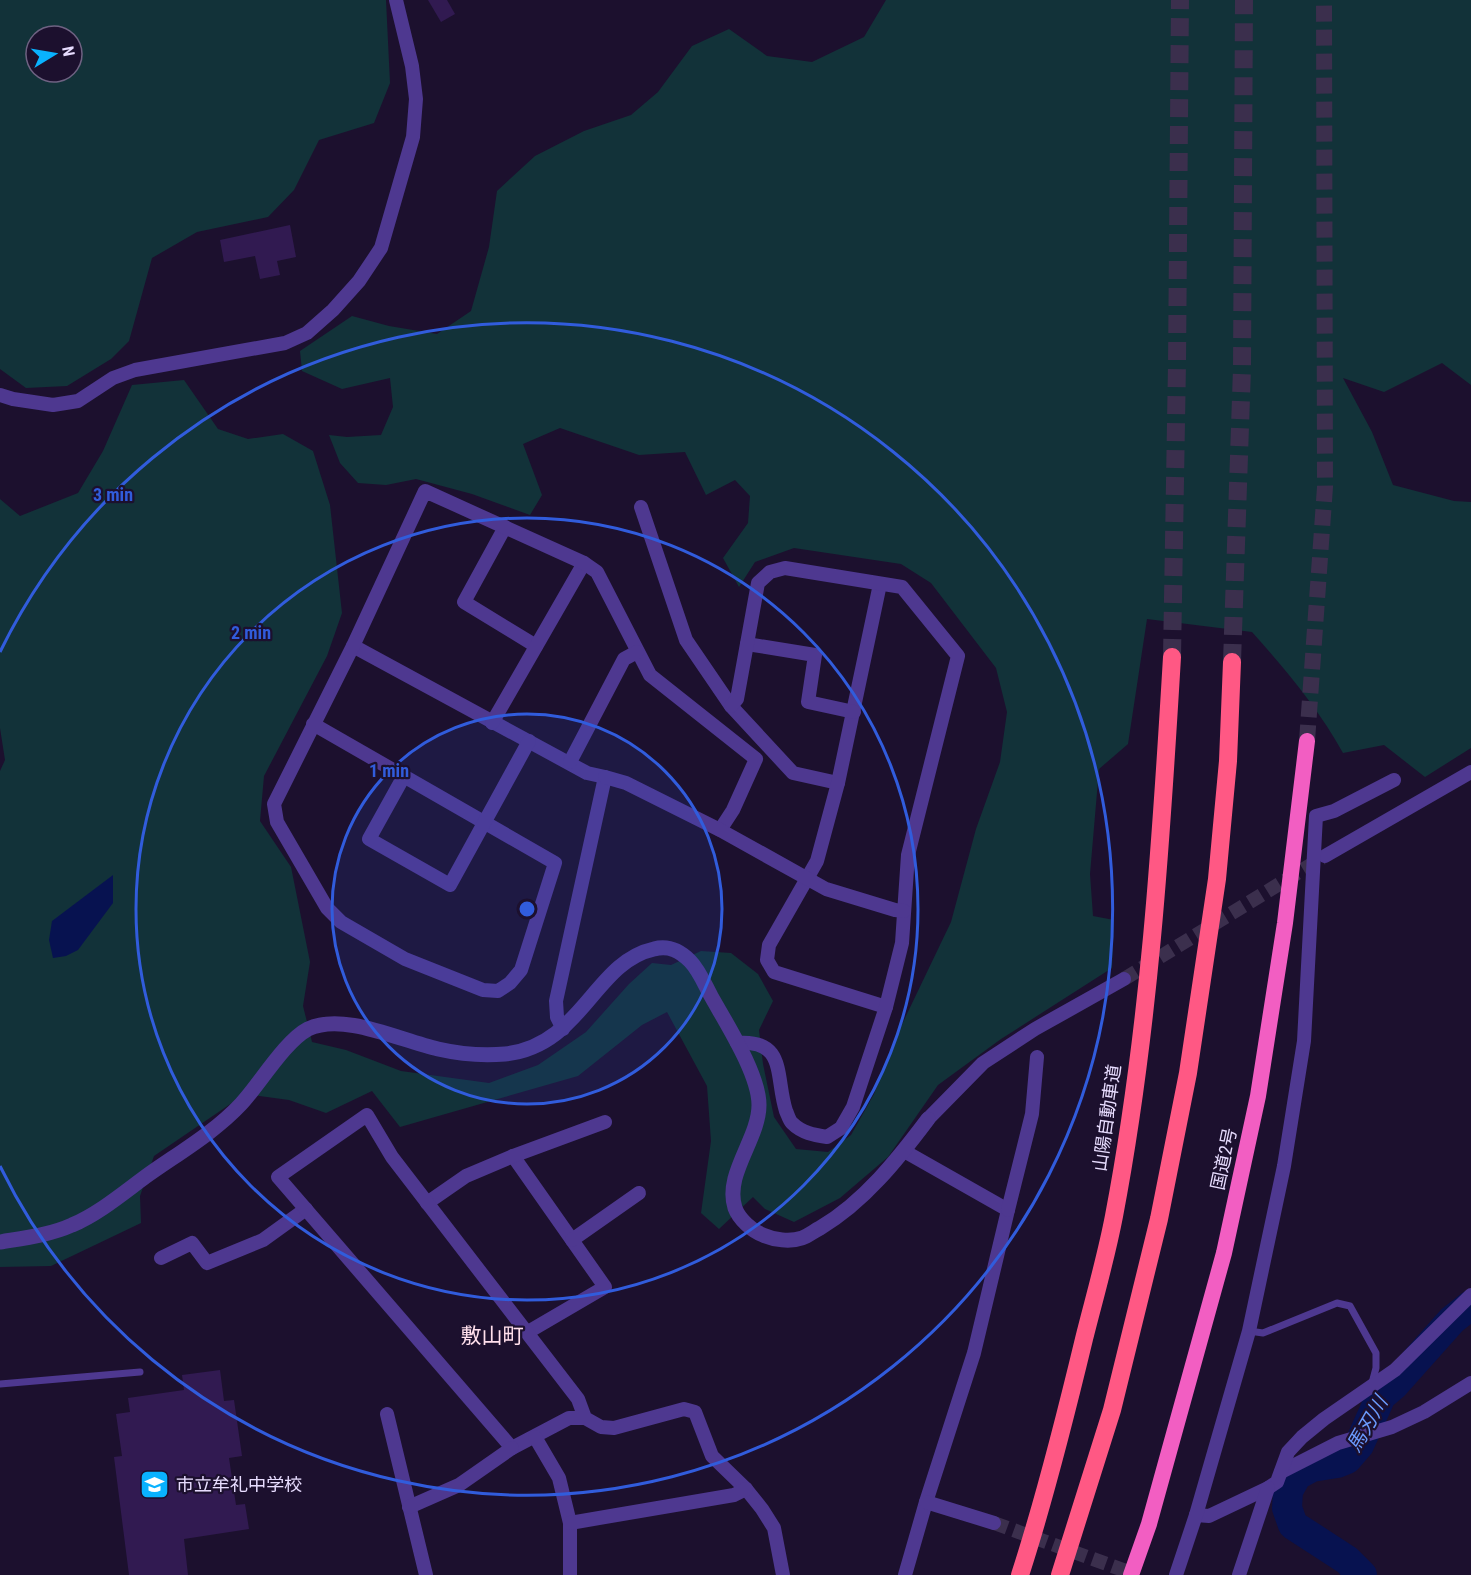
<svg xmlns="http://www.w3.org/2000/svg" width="1471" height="1575" font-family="'Roboto Condensed','Noto Sans JP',sans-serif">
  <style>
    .green { fill: #123239; fill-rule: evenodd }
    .water { fill: #071250 }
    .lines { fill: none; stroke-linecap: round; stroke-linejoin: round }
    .river { stroke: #071250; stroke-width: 30 }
    .building { fill: #311a51 }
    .minor-tunnel { stroke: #3b2f4d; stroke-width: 14; stroke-dasharray: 14 7; stroke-linecap: butt }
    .trunk-tunnel { stroke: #3b2f4d; stroke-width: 16; stroke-dasharray: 16 8; stroke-linecap: butt }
    .motorway-tunnel { stroke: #3b2f4d; stroke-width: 18; stroke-dasharray: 18 9; stroke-linecap: butt }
    .service { stroke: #4e3890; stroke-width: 7 }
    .minor { stroke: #4e3890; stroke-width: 14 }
    .tertiary { stroke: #4e3890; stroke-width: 15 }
    .trunk { stroke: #f25ec2; stroke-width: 16 }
    .motorway { stroke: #ff5884; stroke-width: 18 }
    .ring { fill: none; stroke: #315cdc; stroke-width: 3 }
    .labels { text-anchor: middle; stroke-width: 4.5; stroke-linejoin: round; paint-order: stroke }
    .street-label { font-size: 18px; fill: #e8ddff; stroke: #1c102e }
    .poi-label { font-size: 18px; fill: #e8ddff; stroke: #1c102e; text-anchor: start }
    .water-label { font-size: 20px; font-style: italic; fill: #6b9bff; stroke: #1c102e }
    .quarter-label { font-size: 21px; fill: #ffdfec; stroke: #1c102e }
    .centre { fill: #315cdc; stroke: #1c102e; stroke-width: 3 }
    .ring-label { font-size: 18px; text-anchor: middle; font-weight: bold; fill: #315cdc; stroke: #1c102e; stroke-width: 4.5; stroke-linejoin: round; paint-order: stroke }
  </style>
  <rect width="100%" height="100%" fill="#1c102e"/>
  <g class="green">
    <path d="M0 0H386L390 83 374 123 319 140 294 190 268 217 197 232 152 258 129 341 111 359 67 386 26 388 0 369ZM36 36H72V72H36Z"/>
    <path d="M886 0H1471V385L1442 363 1384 392 1343 378 1372 432 1393 485 1454 501 1471 502V748L1425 777 1384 745 1343 753C1319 709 1285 669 1252 632L1147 619 1128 744 1099 769 1090 874 1093 916 1114 920 1112 968 1001 1039 938 1085 888 1157 840 1198 794 1222 765 1209 753 1197 719 1229 701 1213 711 1141 707 1086 667 1012 642 1025 578 1076 400 1127 372 1091 326 1113 289 1100 245 1094 154 1156 140 1196 141 1223 51 1266 0 1267V771L5 760 0 728V499L20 516 78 493 103 451 132 385 184 380 218 429 248 439 283 434 313 451 330 505 342 613 327 656 264 776 260 821 291 867 310 962 303 1006 312 1042 346 1050 401 1071 489 1083 538 1065 586 1032 629 984 652 963 671 965 701 951 731 953 758 974 773 1001 759 1030 763 1064 774 1117 796 1149 828 1152 851 1135 874 1094 894 1041 951 922 976 829 1000 762 1007 712 996 668 931 583 901 564 794 548 755 562 739 587 723 558 748 523 750 496 735 480 706 495 685 452 639 455 560 428 523 444 542 495 530 515 472 494 416 479 386 485 358 483 340 463 329 435 347 437 381 435 393 407 390 378 342 389 302 371 300 351 352 316 389 326 437 334 471 311 489 247 497 191 535 156 584 131 631 115 658 92 692 46 729 29 767 56 812 62 864 37Z"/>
  </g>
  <path class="water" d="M113 875V903L78 950 66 956 53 958 49 940 52 921Z"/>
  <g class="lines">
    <path class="river" d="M1362 1575 1347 1560 1293 1525 1287 1508 1288 1491 1297 1475 1312 1467 1337 1463 1347 1459 1359 1445 1381 1396 1394 1385 1452 1320 1471 1305"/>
  </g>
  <g class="building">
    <path d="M428 0H447L455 14 441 22Z"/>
    <path d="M290 225 296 257 277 261 280 275 260 279 255 256 224 262 220 240Z"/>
    <path d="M220 1370 224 1401 234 1400 242 1456 229 1458 236 1505 245 1504 249 1529 184 1539 188 1575H129L114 1457 122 1456 116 1414 130 1412 128 1398 184 1390 182 1375Z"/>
  </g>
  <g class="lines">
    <g class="minor-tunnel">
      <path d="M1124 979 1322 858"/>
      <path d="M994 1523 1137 1575"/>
    </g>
    <path class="trunk-tunnel" d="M1307 741 1325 487 1324 0"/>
    <g class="motorway-tunnel">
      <path d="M1172 657 1177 364 1180 0"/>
      <path d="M1232 662 1242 368 1244 0"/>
    </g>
    <g class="service">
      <path d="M1249 1331 1263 1333 1337 1303 1350 1306 1376 1353V1368L1372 1383"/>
      <path d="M0 1384 140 1372"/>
    </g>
    <g class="minor">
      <path d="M0 395 13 399 53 405 78 401 113 378 135 370 285 343 307 333 333 310 359 281 381 248 413 137 416 99 412 66 396 0"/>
      <path d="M641 507 686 640 731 706 793 773 838 783"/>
      <path d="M505 527 464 602 536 646"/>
      <path d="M880 584 838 783 817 861 769 945 767 960 774 972 886 1007"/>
      <path d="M747 644 815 655 808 702 854 712"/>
      <path d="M353 646 587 773 605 777 556 1001 557 1017 563 1029"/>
      <path d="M731 706 737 699 758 583 770 572 785 568 902 587 958 656 908 855 902 943 886 1007 853 1107 841 1128 827 1137C814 1135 802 1133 792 1123 789 1120 788 1115 786 1111 775 1077 787 1039 737 1043"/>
      <path d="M492 723 584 563"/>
      <path d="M313 724 555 863 521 970 510 983 498 991 483 990 405 959 341 922 327 908 277 822 274 804 353 646 425 491 584 563 597 572 650 675 756 759 733 810 720 830"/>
      <path d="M570 762 624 659 637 652"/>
      <path d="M404 776 369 839 450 885 529 741"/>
      <path d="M605 777 626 783 720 830 826 889 895 910 904 911"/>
      <path d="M1325 856 1471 772"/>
      <path d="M928 1119 983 1063 1035 1029 1124 979"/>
      <path d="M904 1151 1008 1210 974 1353 926 1502 905 1575"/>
      <path d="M513 1156 605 1287 528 1332"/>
      <path d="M427 1203 466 1176 513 1156 605 1122"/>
      <path d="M1008 1210 1032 1114 1037 1057"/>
      <path d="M572 1240 639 1193"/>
      <path d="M161 1258 192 1243 207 1263 263 1240 306 1209"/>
      <path d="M387 1414 426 1575"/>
      <path d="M585 1418 578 1399 392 1157 367 1115 278 1177 512 1448 569 1418H585L601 1427 614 1428 684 1409 695 1412 712 1456 746 1489 762 1509 774 1528 783 1575"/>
      <path d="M535 1437 559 1478 570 1523V1575"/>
      <path d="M1281 1472 1338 1443 1392 1427 1424 1412 1471 1383"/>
      <path d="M926 1502 994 1523"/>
      <path d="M409 1507 459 1485 512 1448"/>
      <path d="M1196 1515 1209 1516 1268 1488 1277 1482 1288 1452 1302 1437 1324 1419 1395 1370 1471 1295"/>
      <path d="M570 1523 734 1495 746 1489"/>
      <path d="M1176 1575 1196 1515 1249 1331 1284 1166 1304 1041 1316 816 1334 811 1394 780"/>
      <path d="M1239 1575 1268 1488"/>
    </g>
    <path class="tertiary" d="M0 1242C24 1238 50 1235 72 1225 98 1214 122 1194 145 1177 177 1154 214 1133 241 1104 259 1085 285 1041 308 1029 344 1012 401 1041 438 1049 460 1054 483 1056 505 1054 582 1046 594 962 654 949 669 945 680 951 690 961 699 970 705 985 711 996 726 1023 759 1074 759 1105 759 1139 724 1174 735 1208 739 1219 752 1231 763 1235 774 1240 790 1242 802 1238 808 1236 814 1231 820 1228 864 1202 898 1159 928 1119"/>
    <path class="trunk" d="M1131 1575 1149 1524 1224 1253 1258 1096 1285 923 1307 741"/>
    <g class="motorway">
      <path d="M1020 1575C1045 1498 1065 1418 1084 1339 1094 1299 1106 1258 1114 1216 1149 1032 1161 843 1172 657"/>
      <path d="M1060 1575 1112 1410 1159 1219 1188 1073 1217 879 1228 761 1232 662"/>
    </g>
  </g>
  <circle cx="527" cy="909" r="195" fill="#315cdc" fill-opacity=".12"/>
  <g class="ring">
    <circle cx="527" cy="909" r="195"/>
    <circle cx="527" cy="909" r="391"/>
    <path d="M0 652A586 586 0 1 1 0 1166"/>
  </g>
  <defs>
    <symbol id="school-square" viewBox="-11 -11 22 22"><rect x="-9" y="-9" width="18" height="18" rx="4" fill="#09b2ff" stroke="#1c102e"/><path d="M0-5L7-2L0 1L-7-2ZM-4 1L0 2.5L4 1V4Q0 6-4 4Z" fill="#fff"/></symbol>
  </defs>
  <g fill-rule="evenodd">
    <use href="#school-square" x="138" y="1468" width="33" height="33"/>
  </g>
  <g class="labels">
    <g class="street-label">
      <text transform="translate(1107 1118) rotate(-82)" y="6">山陽自動車道</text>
      <text transform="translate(1224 1159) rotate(-78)" y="6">国道2号</text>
    </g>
    <g class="poi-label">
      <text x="176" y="1491">市立牟礼中学校</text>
    </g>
    <g class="water-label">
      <text transform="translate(1367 1424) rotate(-60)" y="7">馬刃川</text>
    </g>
    <g class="quarter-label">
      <text x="492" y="1343">敷山町</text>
    </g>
  </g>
  <circle cx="527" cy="909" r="9" class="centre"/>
  <g class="ring-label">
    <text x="113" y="501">3 min</text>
    <text x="251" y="639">2 min</text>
    <text x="389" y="777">1 min</text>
  </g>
  <g transform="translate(54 54) rotate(79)"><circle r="28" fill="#1c102e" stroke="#6e6282" stroke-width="1.5"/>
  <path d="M0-4.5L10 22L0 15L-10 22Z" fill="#09b2ff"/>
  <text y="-9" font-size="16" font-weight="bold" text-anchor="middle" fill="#e8ddff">N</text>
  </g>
</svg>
